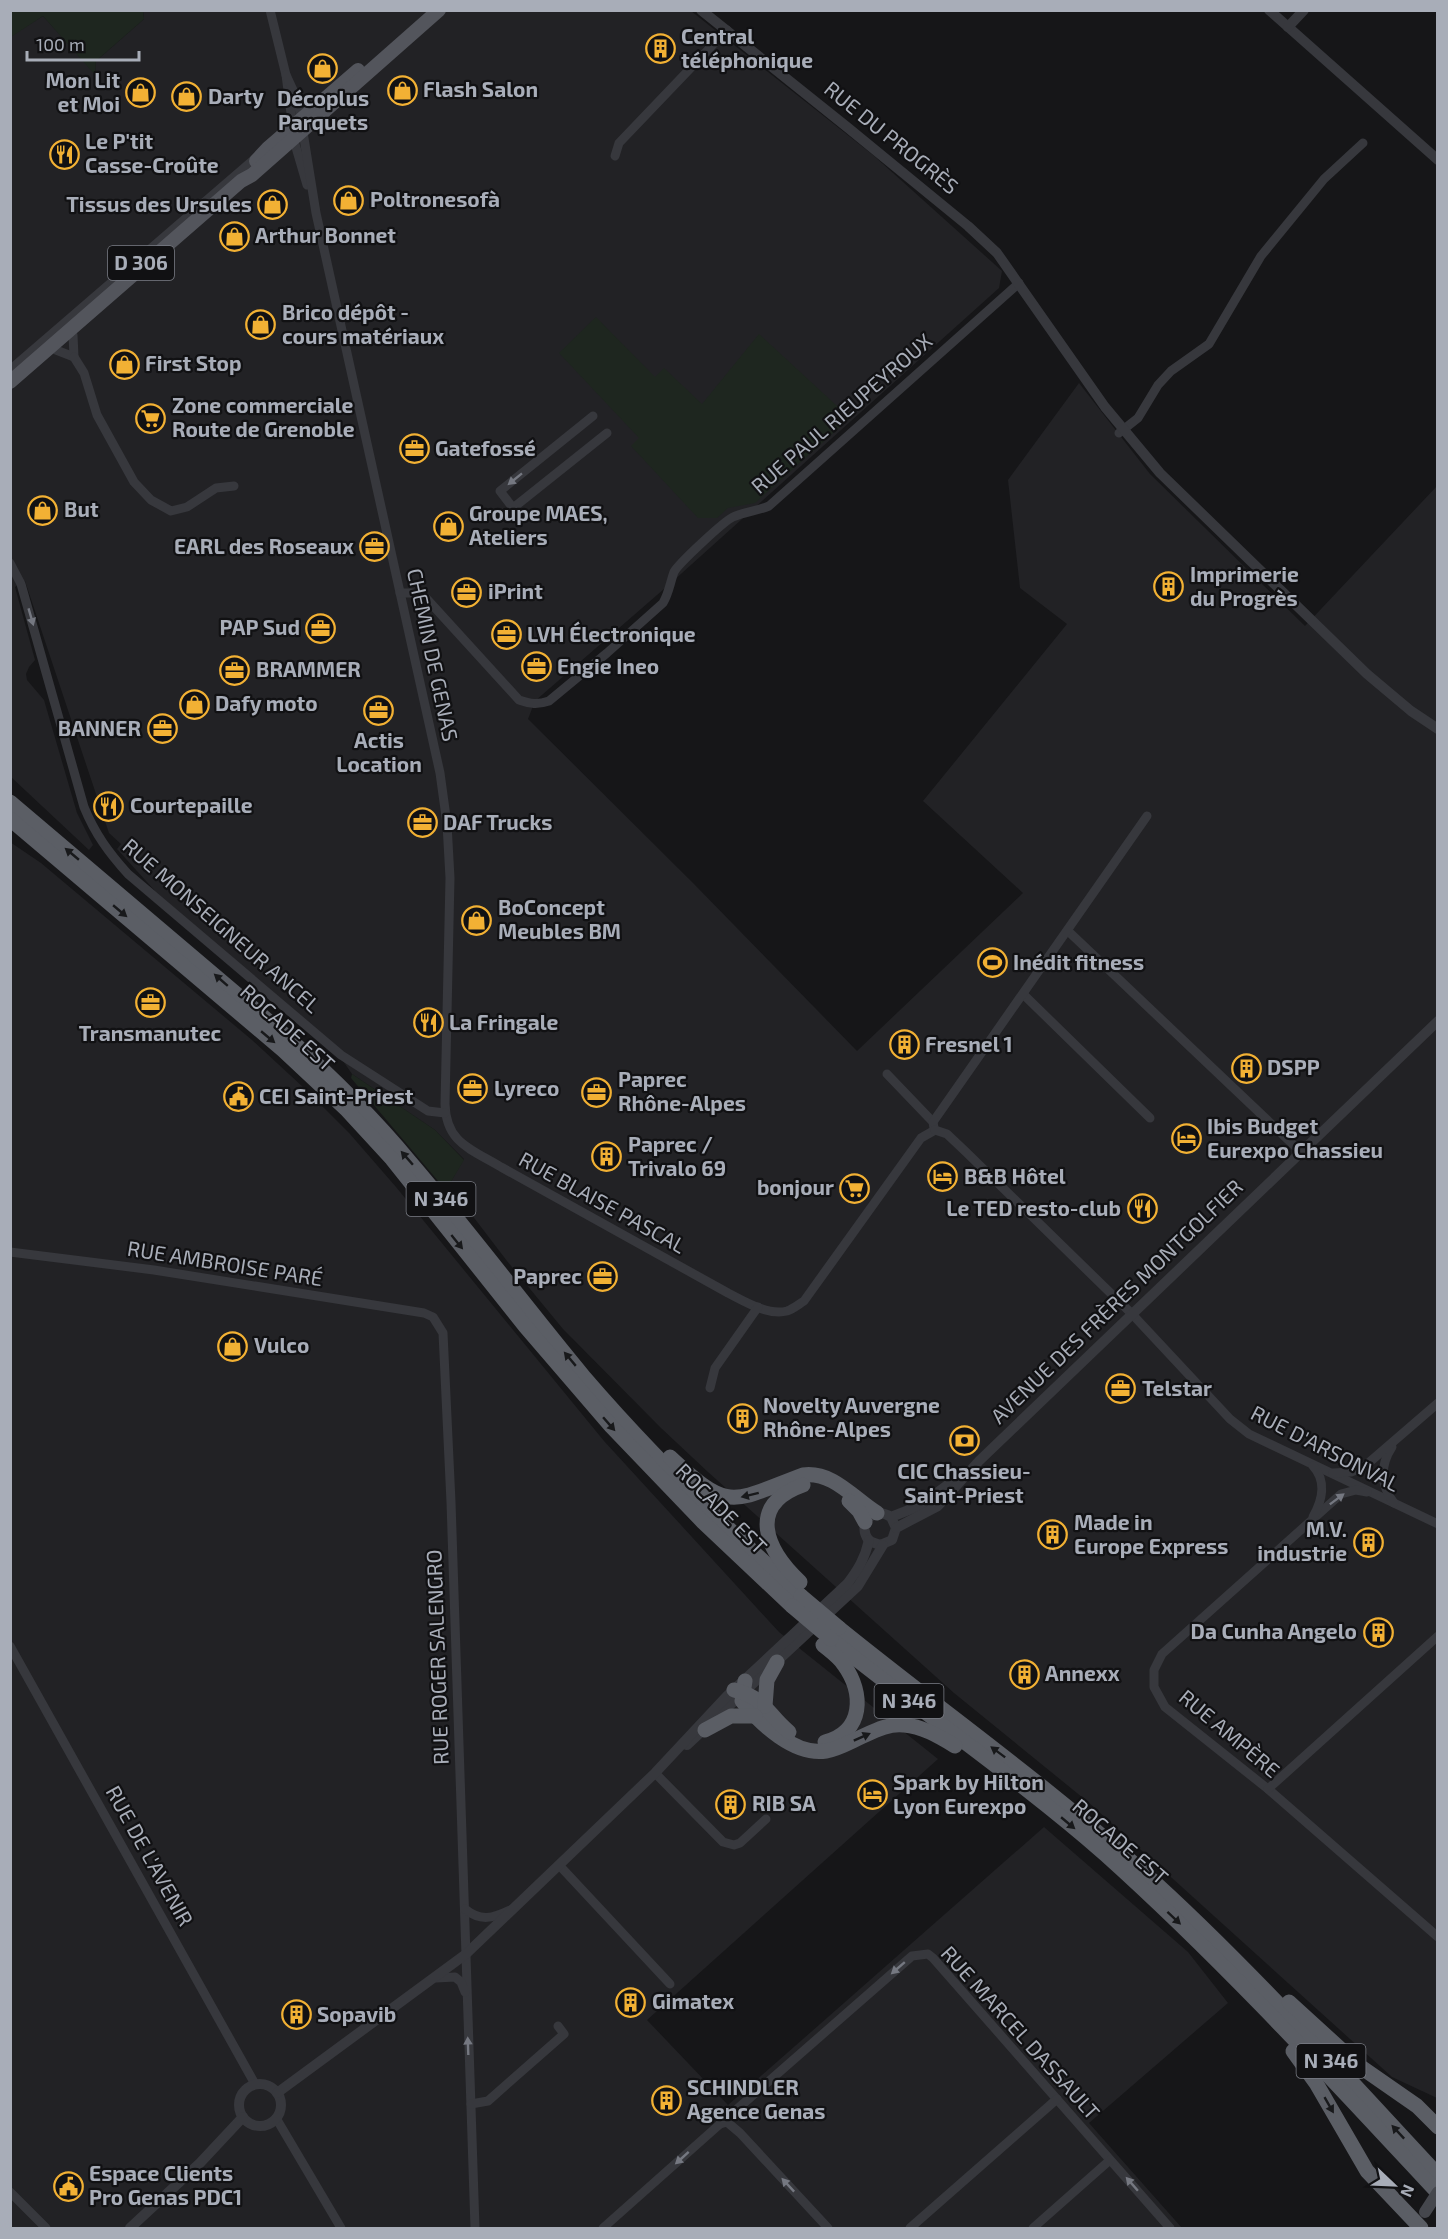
<svg xmlns="http://www.w3.org/2000/svg" width="1448" height="2239" font-family="'Exo 2',sans-serif">
  <style>
    .built { fill: #222225 }
    .green { fill: #1e261f }
    .lines { fill: none; stroke-linecap: round; stroke-linejoin: round }
    .minor { stroke: #37383d; stroke-width: 9 }
    .tertiary { stroke: #37383d; stroke-width: 10 }
    .primary { stroke: #53555c; stroke-width: 14 }
    .trunk { stroke: #5b5e65; stroke-width: 15 }
    .secondary-bridge { stroke: #45474d; stroke-width: 12 }
    .trunk-bridge { stroke: #5b5e65; stroke-width: 15 }
    .oneway { fill: #757881 }
    .oneway2 { fill: #18191b }
    .labels { text-anchor: middle; stroke-width: 4.5; stroke-linejoin: round; paint-order: stroke }
    .shield { fill: #111113; stroke: #7b7e86; stroke-width: 1.5 }
    .shield-label { font-size: 20px; font-weight: bold; fill: #a8adb8 }
    .poi-label { font-size: 21px; font-weight: bold; fill: #a8adb8; stroke: #111113; text-anchor: start }
    .street-label { font-size: 21px; fill: #a8adb8; stroke: #111113 }
  </style>
  <rect width="100%" height="100%" fill="#161618"/>
  <g class="built">
    <path d="M143 11H691L873 155 1002 271 999 288 672 582 535 701 528 719 693 883 857 1051 1023 893 923 801 1067 624 1020 588 1008 480 1079 383 1150 474 1305 626 1437 486V2098L1392 2077 1088 1802 954 1693 708 1472 661 1428 563 1329 507 1261 449 1185 464 1159 435 1130 352 1074 330 1042 156 892 117 849 121 844 109 833 25 581 15 587 35 660 29 667 26 674 27 680 44 700 77 813 93 845 89 850 11 777 10 37 43 16 95 74 96 61 144 19Z"/>
    <path d="M10 842 41 863 252 1040 304 1088 350 1134 396 1187 604 1441 779 1632 938 1759 647 2020 728 2105 1044 1827 1188 1952 1228 2003 1089 2123 1182 2228H11Z"/>
  </g>
  <g class="green">
    <path d="M11 10 143 11 144 19 96 61 95 75 43 16 11 37Z"/>
    <path d="M596 317 655 377 664 368 702 404 759 334 850 418 755 503 728 508 717 518H698L631 446 639 438 559 353Z"/>
    <path d="M352 1074 435 1130 464 1160 449 1185 444 1188 351 1078Z"/>
  </g>
  <g class="lines">
    <g class="minor">
      <path d="M270 10 286 75 295 144 307 185"/>
      <path d="M286 75 298 101 316 213 440 773 447 824 450 878 445 1104C446 1143 471 1149 501 1167L728 1293C744 1301 768 1316 787 1311 793 1309 799 1304 804 1301L921 1138 935 1130"/>
      <path d="M615 156 619 143 727 30"/>
      <path d="M56 350 74 357 73 335"/>
      <path d="M74 357 84 373 97 415 134 482 151 500 171 511 187 507 216 488 234 486"/>
      <path d="M10 370 259 155"/>
      <path d="M593 416 500 491 513 508 607 433"/>
      <path d="M1119 433 1138 418 1158 385 1171 371 1209 344 1261 256 1324 179 1363 143"/>
      <path d="M10 563 21 584 84 807C95 834 109 853 128 874L341 1055 428 1111 445 1113"/>
      <path d="M400 593H412L426 598 519 700C531 704 537 705 549 701L607 653 663 603C669 593 670 583 674 572 678 564 724 521 733 517 744 512 757 511 769 506L1019 283"/>
      <path d="M1068 931 1301 1152"/>
      <path d="M1023 994 1150 1118"/>
      <path d="M887 1074 933 1122 934 1128"/>
      <path d="M933 1122 1147 816"/>
      <path d="M935 1130 947 1134 966 1152 1132 1314 1230 1419 1249 1434 1438 1524"/>
      <path d="M10 1252 154 1270 424 1313 433 1317 443 1333 451 1502 475 2228"/>
      <path d="M710 1388 715 1368 758 1307"/>
      <path d="M1392 1447C1380 1465 1380 1485 1394 1503"/>
      <path d="M1333 1473 1351 1472 1365 1466 1438 1403"/>
      <path d="M1367 1492 1356 1490 1341 1494 1162 1654 1154 1670V1687L1165 1707 1268 1789 1438 1937"/>
      <path d="M1313 1517C1322 1501 1327 1481 1313 1466"/>
      <path d="M10 1646 255 2084"/>
      <path d="M655 1773 723 1842 734 1845 740 1843 766 1819"/>
      <path d="M1268 1789 1438 1636"/>
      <path d="M559 1865 670 1984"/>
      <path d="M465 1909C481 1922 493 1918 510 1910"/>
      <path d="M436 1978 455 1977 461 1982 465 1992"/>
      <path d="M471 2104 488 2101 564 2034 558 2026"/>
      <path d="M276 2118 341 2228"/>
      <path d="M720 2124 912 1956 928 1954 933 1958 1170 2228"/>
      <path d="M10 2192 46 2228"/>
      <path d="M603 2228 720 2124 727 2122 740 2133 828 2228"/>
      <path d="M910 2228 1057 2099"/>
      <path d="M1033 2228 1110 2160"/>
    </g>
    <g class="tertiary">
      <path d="M701 10 847 127 968 226 997 253 1105 407 1160 473 1367 674 1411 711 1438 729"/>
      <path d="M1269 10 1438 160"/>
      <path d="M1288 27 1304 10"/>
      <path d="M891 1517 896 1528 892 1540 880 1545 869 1541C856 1524 873 1505 891 1517L919 1506 957 1478"/>
      <path d="M896 1528 938 1506 979 1461 1438 1021"/>
      <path d="M687 1745 858 1586 883 1545"/>
      <circle cx="260" cy="2105" r="21"/>
      <path d="M277 2093 466 1954 655 1773 727 1696 847 1584C858 1570 865 1558 869 1540"/>
      <path d="M130 2228 200 2163 243 2117"/>
    </g>
    <g class="primary">
      <path d="M256 161 268 148 358 70"/>
      <path d="M10 382 241 181 252 175 439 10"/>
    </g>
    <g class="trunk">
      <path d="M10 802 286 1036C330 1075 372 1116 410 1162 470 1232 525 1306 584 1377 651 1455 725 1527 801 1596"/>
      <path d="M10 819 283 1050 346 1109 392 1159 525 1326 611 1426 703 1522 792 1606"/>
      <path d="M670 1457C730 1513 731 1502 803 1475 833 1471 854 1499 877 1513"/>
      <path d="M849 1501 859 1511 865 1522"/>
      <path d="M800 1582C766 1550 746 1505 803 1485"/>
      <path d="M839 1628C939 1709 1044 1783 1140 1869 1246 1964 1341 2071 1438 2175"/>
      <path d="M831 1639C921 1712 1018 1778 1105 1854 1223 1960 1330 2077 1438 2193"/>
      <path d="M823 1645C830 1651 839 1657 844 1665 864 1693 864 1732 825 1742"/>
      <path d="M745 1681 742 1701C760 1724 795 1756 826 1751 838 1749 850 1742 861 1737 874 1731 889 1723 904 1725 922 1726 940 1737 955 1746"/>
      <path d="M734 1690C766 1698 767 1714 789 1732"/>
      <path d="M765 1706 767 1680 777 1662"/>
      <path d="M705 1730 731 1716H755"/>
      <path d="M1289 2002 1358 2065 1417 2106 1438 2127"/>
      <path d="M1293 2051 1316 2083 1367 2171 1421 2228"/>
    </g>
    <path class="secondary-bridge" d="M1425 2212 1438 2192"/>
    <g class="trunk-bridge">
      <path d="M801 1596 839 1628"/>
      <path d="M792 1606 831 1639"/>
    </g>
  </g>
  <defs><path id="oneway-solid" d="M-6-.8H1V-3.2L6.5 0L1 3.2V.8H-6Z" transform="scale(1.5)"/></defs>
  <g class="oneway">
    <use href="#oneway-solid" transform="translate(515 479) rotate(141)"/>
    <use href="#oneway-solid" transform="translate(31 617) rotate(74)"/>
    <use href="#oneway-solid" transform="translate(1337 1499) rotate(-37)"/>
    <use href="#oneway-solid" transform="translate(898 1968) rotate(139)"/>
    <use href="#oneway-solid" transform="translate(468 2046) rotate(-92)"/>
    <use href="#oneway-solid" transform="translate(682 2158) rotate(138)"/>
    <use href="#oneway-solid" transform="translate(1132 2184) rotate(-131)"/>
    <use href="#oneway-solid" transform="translate(788 2185) rotate(-133)"/>
  </g>
  <g class="oneway2">
    <use href="#oneway-solid" transform="translate(72 854) rotate(-140)"/>
    <use href="#oneway-solid" transform="translate(120 911) rotate(40)"/>
    <use href="#oneway-solid" transform="translate(221 980) rotate(-139)"/>
    <use href="#oneway-solid" transform="translate(268 1037) rotate(40)"/>
    <use href="#oneway-solid" transform="translate(407 1158) rotate(-131)"/>
    <use href="#oneway-solid" transform="translate(457 1242) rotate(51)"/>
    <use href="#oneway-solid" transform="translate(570 1359) rotate(-130)"/>
    <use href="#oneway-solid" transform="translate(609 1424) rotate(49)"/>
    <use href="#oneway-solid" transform="translate(750 1495) rotate(166)"/>
    <use href="#oneway-solid" transform="translate(862 1737) rotate(-24)"/>
    <use href="#oneway-solid" transform="translate(998 1752) rotate(-143)"/>
    <use href="#oneway-solid" transform="translate(1068 1823) rotate(40)"/>
    <use href="#oneway-solid" transform="translate(1174 1918) rotate(43)"/>
    <use href="#oneway-solid" transform="translate(1329 2105) rotate(60)"/>
    <use href="#oneway-solid" transform="translate(1398 2132) rotate(-133)"/>
  </g>
  <defs>
    <symbol id="building-ring" viewBox="-11 -11 22 22"><circle r="9.5" fill="#111113" stroke="#f2b134" stroke-width="1.5"/><path d="M-4-6H4V6H1V3H-1V6H-4ZM-2.5-4.3h1.7v1.8h-1.7ZM.8-4.3h1.7v1.8H.8ZM-2.5-1h1.7V.8h-1.7ZM.8-1h1.7V.8H.8Z" fill="#f2b134"/></symbol>
    <symbol id="shop-ring" viewBox="-11 -11 22 22"><circle r="9.5" fill="#111113" stroke="#f2b134" stroke-width="1.5"/><path d="M-5-2.5h2.3a2.7 3.5 0 0 1 5.4 0H5L5.5 6h-11ZM-1.5-2.5h3a1.5 2.3 0 0 0-3 0Z" fill="#f2b134"/></symbol>
    <symbol id="restaurant-ring" viewBox="-11 -11 22 22"><circle r="9.5" fill="#111113" stroke="#f2b134" stroke-width="1.5"/><path d="M-5-6h1v4h1v-4h1v4h1v-4h1v5L-1.5 .5V6h-2V.5L-5-1ZM5-6V6H3V1.5H1.5Q1.5-4 5-6Z" fill="#f2b134"/></symbol>
    <symbol id="supermarket-ring" viewBox="-11 -11 22 22"><circle r="9.5" fill="#111113" stroke="#f2b134" stroke-width="1.5"/><path d="M-6-5.5h2.5l.6 2H6L4.5 2H-2.5L-4.4-4H-6ZM-1.5 3.2a1.3 1.3 0 1 0 .1 0ZM3 3.2a1.3 1.3 0 1 0 .1 0Z" fill="#f2b134"/></symbol>
    <symbol id="office-ring" viewBox="-11 -11 22 22"><circle r="9.5" fill="#111113" stroke="#f2b134" stroke-width="1.5"/><path d="M-6-3h4V-5.5h4V-3h4V5H-6ZM-1-4.5V-3h2v-1.5ZM-6 0V1H6V0Z" fill="#f2b134"/></symbol>
    <symbol id="stadium-ring" viewBox="-11 -11 22 22"><circle r="9.5" fill="#111113" stroke="#f2b134" stroke-width="1.5"/><path d="M0-5a6.5 5 0 1 0 0 10a6.5 5 0 1 0 0-10ZM-3.5-1.8h7v3.6h-7Z" fill="#f2b134"/></symbol>
    <symbol id="civic-ring" viewBox="-11 -11 22 22"><circle r="9.5" fill="#111113" stroke="#f2b134" stroke-width="1.5"/><path d="M-.6-6.5H3V-4.5H.6V-3L4-1V1h2V6H-6V1h2V-1L-.6-3ZM-1.2 2.5V6h2.4V2.5Z" fill="#f2b134"/></symbol>
    <symbol id="hotel-ring" viewBox="-11 -11 22 22"><circle r="9.5" fill="#111113" stroke="#f2b134" stroke-width="1.5"/><path d="M-6-4.5h1.5V1H6V5H4.5V3h-9V5H-6ZM-4 0a1.8 1.8 0 1 1 3.6 0ZM.5 0V-2.5h3Q6-2.5 6 0Z" fill="#f2b134"/></symbol>
    <symbol id="bank-ring" viewBox="-11 -11 22 22"><circle r="9.5" fill="#111113" stroke="#f2b134" stroke-width="1.5"/><path d="M-6-4H6V4H-6ZM0-2.3a2.3 2.3 0 1 0 0 4.6a2.3 2.3 0 1 0 0-4.6Z" fill="#f2b134"/></symbol>
  </defs>
  <g fill-rule="evenodd">
    <use href="#building-ring" x="644" y="32" width="33" height="33"/>
    <use href="#shop-ring" x="306" y="52" width="33" height="33"/>
    <use href="#shop-ring" x="386" y="74" width="33" height="33"/>
    <use href="#shop-ring" x="124" y="76" width="33" height="33"/>
    <use href="#shop-ring" x="170" y="80" width="33" height="33"/>
    <use href="#restaurant-ring" x="48" y="138" width="33" height="33"/>
    <use href="#shop-ring" x="332" y="184" width="33" height="33"/>
    <use href="#shop-ring" x="256" y="188" width="33" height="33"/>
    <use href="#shop-ring" x="218" y="220" width="33" height="33"/>
    <use href="#shop-ring" x="244" y="308" width="33" height="33"/>
    <use href="#shop-ring" x="108" y="348" width="33" height="33"/>
    <use href="#supermarket-ring" x="134" y="402" width="33" height="33"/>
    <use href="#office-ring" x="398" y="432" width="33" height="33"/>
    <use href="#shop-ring" x="26" y="494" width="33" height="33"/>
    <use href="#shop-ring" x="432" y="510" width="33" height="33"/>
    <use href="#office-ring" x="358" y="530" width="33" height="33"/>
    <use href="#building-ring" x="1152" y="570" width="33" height="33"/>
    <use href="#office-ring" x="450" y="576" width="33" height="33"/>
    <use href="#office-ring" x="304" y="612" width="33" height="33"/>
    <use href="#office-ring" x="490" y="618" width="33" height="33"/>
    <use href="#office-ring" x="520" y="650" width="33" height="33"/>
    <use href="#office-ring" x="218" y="654" width="33" height="33"/>
    <use href="#shop-ring" x="178" y="688" width="33" height="33"/>
    <use href="#office-ring" x="362" y="694" width="33" height="33"/>
    <use href="#office-ring" x="146" y="712" width="33" height="33"/>
    <use href="#restaurant-ring" x="92" y="790" width="33" height="33"/>
    <use href="#office-ring" x="406" y="806" width="33" height="33"/>
    <use href="#shop-ring" x="460" y="904" width="33" height="33"/>
    <use href="#stadium-ring" x="976" y="946" width="33" height="33"/>
    <use href="#office-ring" x="134" y="986" width="33" height="33"/>
    <use href="#restaurant-ring" x="412" y="1006" width="33" height="33"/>
    <use href="#building-ring" x="888" y="1028" width="33" height="33"/>
    <use href="#building-ring" x="1230" y="1052" width="33" height="33"/>
    <use href="#office-ring" x="456" y="1072" width="33" height="33"/>
    <use href="#office-ring" x="580" y="1076" width="33" height="33"/>
    <use href="#civic-ring" x="222" y="1080" width="33" height="33"/>
    <use href="#hotel-ring" x="1170" y="1122" width="33" height="33"/>
    <use href="#building-ring" x="590" y="1140" width="33" height="33"/>
    <use href="#hotel-ring" x="926" y="1160" width="33" height="33"/>
    <use href="#supermarket-ring" x="838" y="1172" width="33" height="33"/>
    <use href="#restaurant-ring" x="1126" y="1192" width="33" height="33"/>
    <use href="#office-ring" x="586" y="1260" width="33" height="33"/>
    <use href="#shop-ring" x="216" y="1330" width="33" height="33"/>
    <use href="#office-ring" x="1104" y="1372" width="33" height="33"/>
    <use href="#building-ring" x="726" y="1402" width="33" height="33"/>
    <use href="#bank-ring" x="948" y="1424" width="33" height="33"/>
    <use href="#building-ring" x="1036" y="1518" width="33" height="33"/>
    <use href="#building-ring" x="1352" y="1526" width="33" height="33"/>
    <use href="#building-ring" x="1362" y="1616" width="33" height="33"/>
    <use href="#building-ring" x="1008" y="1658" width="33" height="33"/>
    <use href="#hotel-ring" x="856" y="1778" width="33" height="33"/>
    <use href="#building-ring" x="714" y="1788" width="33" height="33"/>
    <use href="#building-ring" x="614" y="1986" width="33" height="33"/>
    <use href="#building-ring" x="280" y="1998" width="33" height="33"/>
    <use href="#building-ring" x="650" y="2084" width="33" height="33"/>
    <use href="#civic-ring" x="52" y="2170" width="33" height="33"/>
  </g>
  <g class="labels">
    <g class="shield">
      <rect x="108" y="246" width="66" height="34" rx="4.5"/>
      <rect x="406.5" y="1182" width="69" height="34" rx="4.5"/>
      <rect x="874.5" y="1684" width="69" height="34" rx="4.5"/>
      <rect x="1296.5" y="2044" width="69" height="34" rx="4.5"/>
    </g>
    <g class="shield-label">
      <text x="141" y="270">D 306</text>
      <text x="441" y="1206">N 346</text>
      <text x="909" y="1708">N 346</text>
      <text x="1331" y="2068">N 346</text>
    </g>
    <g class="poi-label">
      <text x="681" y="44">Central<tspan x="681" dy="24">téléphonique</tspan></text>
      <text x="120" y="88" text-anchor="end">Mon Lit<tspan x="120" dy="24">et Moi</tspan></text>
      <text x="423" y="97">Flash Salon</text>
      <text x="208" y="104">Darty</text>
      <text x="323" y="106" text-anchor="middle">Décoplus<tspan x="323" dy="24">Parquets</tspan></text>
      <text x="85" y="149">Le P'tit<tspan x="85" dy="24">Casse-Croûte</tspan></text>
      <text x="370" y="207">Poltronesofà</text>
      <text x="252" y="212" text-anchor="end">Tissus des Ursules</text>
      <text x="255" y="243">Arthur Bonnet</text>
      <text x="282" y="320">Brico dépôt -<tspan x="282" dy="24">cours matériaux</tspan></text>
      <text x="145" y="371">First Stop</text>
      <text x="172" y="413">Zone commerciale<tspan x="172" dy="24">Route de Grenoble</tspan></text>
      <text x="435" y="456">Gatefossé</text>
      <text x="64" y="517">But</text>
      <text x="469" y="521">Groupe MAES,<tspan x="469" dy="24">Ateliers</tspan></text>
      <text x="354" y="554" text-anchor="end">EARL des Roseaux</text>
      <text x="1190" y="582">Imprimerie<tspan x="1190" dy="24">du Progrès</tspan></text>
      <text x="488" y="599">iPrint</text>
      <text x="300" y="635" text-anchor="end">PAP Sud</text>
      <text x="527" y="642">LVH Électronique</text>
      <text x="557" y="674">Engie Ineo</text>
      <text x="256" y="677">BRAMMER</text>
      <text x="215" y="711">Dafy moto</text>
      <text x="141" y="736" text-anchor="end">BANNER</text>
      <text x="379" y="748" text-anchor="middle">Actis<tspan x="379" dy="24">Location</tspan></text>
      <text x="130" y="813">Courtepaille</text>
      <text x="443" y="830">DAF Trucks</text>
      <text x="498" y="915">BoConcept<tspan x="498" dy="24">Meubles BM</tspan></text>
      <text x="1013" y="970">Inédit fitness</text>
      <text x="449" y="1030">La Fringale</text>
      <text x="150" y="1041" text-anchor="middle">Transmanutec</text>
      <text x="925" y="1052">Fresnel 1</text>
      <text x="1267" y="1075">DSPP</text>
      <text x="618" y="1087">Paprec<tspan x="618" dy="24">Rhône-Alpes</tspan></text>
      <text x="494" y="1096">Lyreco</text>
      <text x="259" y="1104">CEI Saint-Priest</text>
      <text x="1207" y="1134">Ibis Budget<tspan x="1207" dy="24">Eurexpo Chassieu</tspan></text>
      <text x="628" y="1152">Paprec /<tspan x="628" dy="24">Trivalo 69</tspan></text>
      <text x="964" y="1184">B&amp;B Hôtel</text>
      <text x="834" y="1195" text-anchor="end">bonjour</text>
      <text x="1121" y="1216" text-anchor="end">Le TED resto-club</text>
      <text x="582" y="1284" text-anchor="end">Paprec</text>
      <text x="254" y="1353">Vulco</text>
      <text x="1142" y="1396">Telstar</text>
      <text x="763" y="1413">Novelty Auvergne<tspan x="763" dy="24">Rhône-Alpes</tspan></text>
      <text x="964" y="1479" text-anchor="middle">CIC Chassieu-<tspan x="964" dy="24">Saint-Priest</tspan></text>
      <text x="1074" y="1530">Made in<tspan x="1074" dy="24">Europe Express</tspan></text>
      <text x="1347" y="1537" text-anchor="end">M.V.<tspan x="1347" dy="24">industrie</tspan></text>
      <text x="1357" y="1639" text-anchor="end">Da Cunha Angelo</text>
      <text x="1045" y="1681">Annexx</text>
      <text x="893" y="1790">Spark by Hilton<tspan x="893" dy="24">Lyon Eurexpo</tspan></text>
      <text x="752" y="1811">RIB SA</text>
      <text x="652" y="2009">Gimatex</text>
      <text x="317" y="2022">Sopavib</text>
      <text x="687" y="2095">SCHINDLER<tspan x="687" dy="24">Agence Genas</tspan></text>
      <text x="89" y="2181">Espace Clients<tspan x="89" dy="24">Pro Genas PDC1</tspan></text>
    </g>
    <g class="street-label">
      <text transform="translate(891 138) rotate(39)" y="7">RUE DU PROGRÈS</text>
      <text transform="translate(842 414) rotate(-41)" y="7">RUE PAUL RIEUPEYROUX</text>
      <text transform="translate(432 655) rotate(78)" y="7">CHEMIN DE GENAS</text>
      <text transform="translate(221 926) rotate(41)" y="7">RUE MONSEIGNEUR ANCEL</text>
      <text transform="translate(287 1028) rotate(42)" y="7">ROCADE EST</text>
      <text transform="translate(602 1203) rotate(29)" y="7">RUE BLAISE PASCAL</text>
      <text transform="translate(225 1264) rotate(9)" y="7">RUE AMBROISE PARÉ</text>
      <text transform="translate(1117 1302) rotate(-44)" y="7">AVENUE DES FRÈRES MONTGOLFIER</text>
      <text transform="translate(1325 1449) rotate(27)" y="7">RUE D'ARSONVAL</text>
      <text transform="translate(721 1509) rotate(45)" y="7">ROCADE EST</text>
      <text transform="translate(438 1657) rotate(-92)" y="7">RUE ROGER SALENGRO</text>
      <text transform="translate(1229 1734) rotate(40)" y="7">RUE AMPÈRE</text>
      <text transform="translate(1120 1842) rotate(41)" y="7">ROCADE EST</text>
      <text transform="translate(149 1856) rotate(61)" y="7">RUE DE L'AVENIR</text>
      <text transform="translate(1020 2033) rotate(48)" y="7">RUE MARCEL DASSAULT</text>
    </g>
  </g>
  <rect width="1448" height="2239" fill="none" stroke="#a8adb8" stroke-width="24"/>
  <g transform="translate(1394 2185) rotate(113)" stroke="#111113" stroke-width="4.5" paint-order="stroke">
  <path d="M0-4.5L10 22L0 15L-10 22Z" fill="#a8adb8"/>
  <text y="-9" font-size="16" font-weight="bold" text-anchor="middle" fill="#a8adb8">N</text>
  </g>
  <path d="M27 51v9h112v-9" fill="none" stroke="#a8adb8" stroke-width="3"/>
  <text x="36" y="51" font-size="18" fill="#a8adb8" stroke="#111113" stroke-width="4.5" paint-order="stroke">100 m</text>
</svg>
